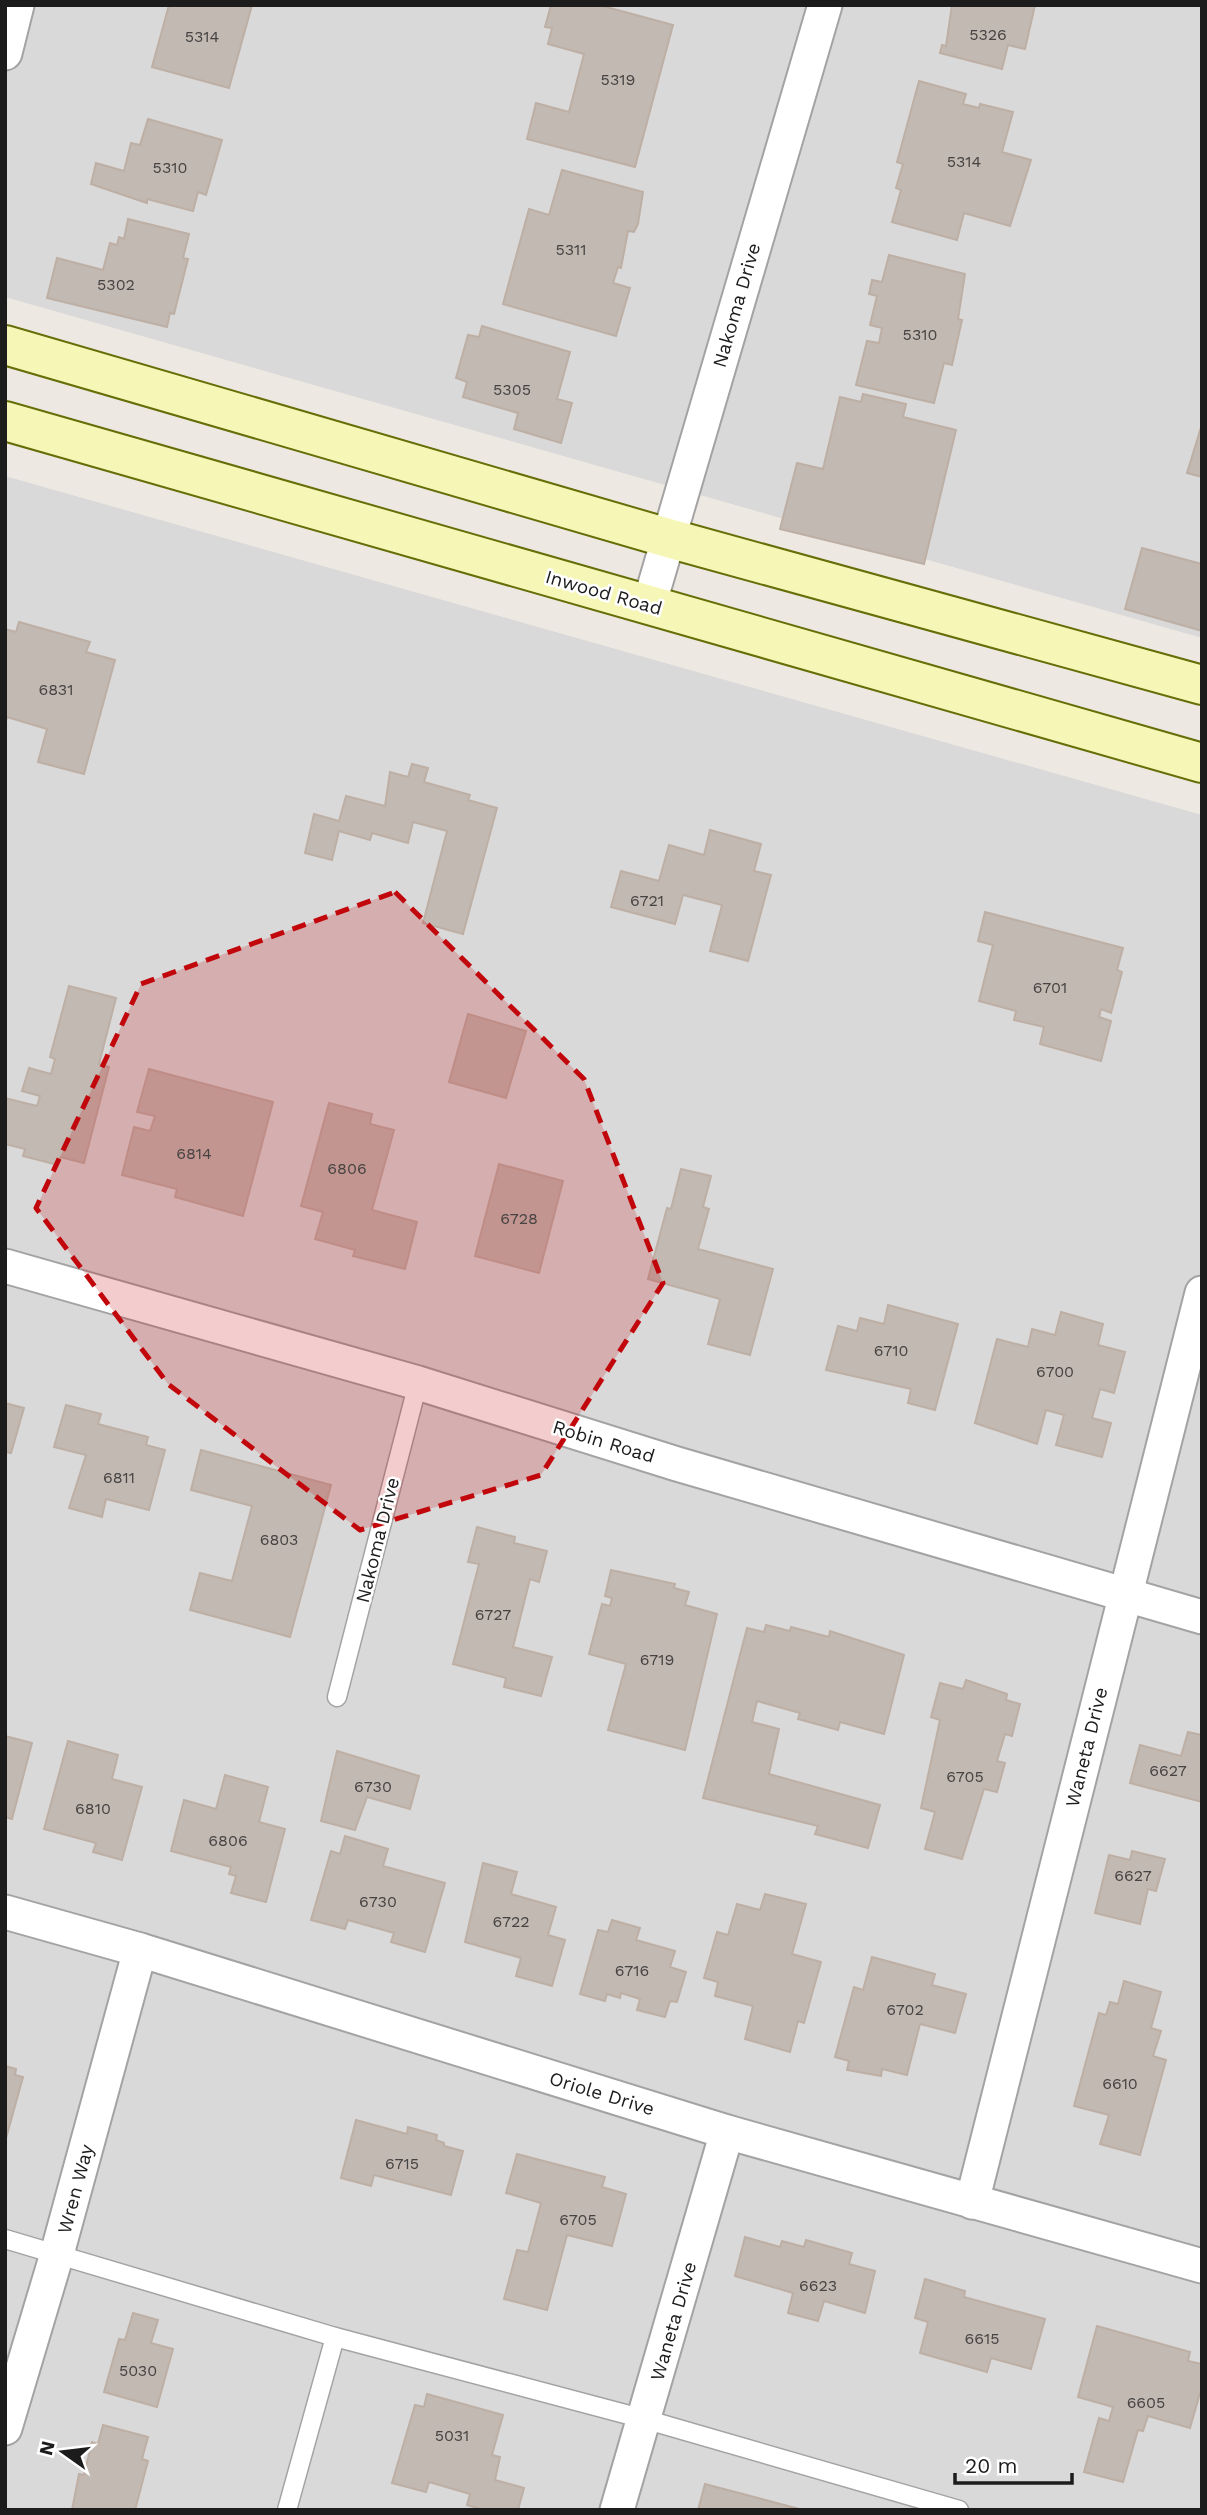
<svg xmlns="http://www.w3.org/2000/svg" width="1207" height="2515" font-family="'Work Sans',sans-serif">
  <style>
    .residential { fill: #dad9d9 }
    .building { fill: #c2b9b2; stroke: #beafa5; stroke-width: 2 }
    .lines { fill: none; stroke-linecap: round; stroke-linejoin: round }
    .lane-casing { stroke: #a3a3a3; stroke-width: 21 }
    .street-casing { stroke: #a3a3a3; stroke-width: 37 }
    .secondary-casing { stroke: #666e08; stroke-width: 42 }
    .lane { stroke: #fff; stroke-width: 18 }
    .street { stroke: #fff; stroke-width: 33 }
    .secondary { stroke: #f6f7b6; stroke-width: 38 }
    .marked { fill: #c2070c; fill-opacity: 0.2; stroke: #c2070c; stroke-width: 5; stroke-dasharray: 14 9; stroke-linejoin: round }
    .labels { text-anchor: middle; stroke-width: 5; stroke-linejoin: round; paint-order: stroke }
    .number-label { font-size: 16px; fill: #464342 }
    .street-label { font-size: 19px; fill: #1c1c1c; stroke: #fff }
  </style>
  <rect width="100%" height="100%" fill="#ede9e2"/>
  <g class="residential">
    <path d="M5 5H1202V638L5 297Z"/>
    <path d="M5 476 1202 815V2510H5Z"/>
  </g>
  <g class="building">
    <path d="M169 5H252L229 88 152 67Z"/>
    <path d="M551 5H599L673 25 635 167 527 139 536 103 569 112 584 54 548 44 552 28 545 27Z"/>
    <path d="M952 5H1035L1025 49 1008 45 1002 69 940 53 942 45 946 46Z"/>
    <path d="M919 81 966 94 963 104 979 108 980 104 1013 112 1002 152 1031 160 1010 226 964 213 957 240 892 222 901 190 896 188 903 164 897 162Z"/>
    <path d="M148 119 222 140 206 195 198 192 193 211 147 199V203L91 184 96 163 124 171 131 143 140 145Z"/>
    <path d="M562 170 643 192 638 224 634 232 628 231 621 268 618 267 613 283 630 288 616 336 503 304 529 209 549 215Z"/>
    <path d="M128 219 189 234 183 258 188 259 174 314 170 313 167 327 47 298 57 258 103 270 110 243 117 245 119 237 124 239Z"/>
    <path d="M889 255 965 274 958 319 962 320 952 365 944 363 934 403 856 385 867 341 879 343 882 328 870 325 877 296 869 294 872 280 882 282Z"/>
    <path d="M482 326 570 352 557 399 572 403 561 443 514 429 518 413 463 397 467 382 456 378 468 335 479 337Z"/>
    <path d="M863 394 906 404 903 417 956 430 924 564 780 529 797 463 823 469 840 397 861 402Z"/>
    <path d="M1202 424V477L1187 473Z"/>
    <path d="M1142 548 1202 564V631L1125 609Z"/>
    <path d="M19 622 90 642 86 652 115 660 84 774 38 762 47 729 7 717 5 724V629L16 632Z"/>
    <path d="M412 764 428 768 424 782 470 795 468 800 497 808 463 934 423 923 447 831 413 822 408 843 372 833 370 840 339 831 332 860 305 853 314 814 339 821 346 796 385 806 390 772 408 777Z"/>
    <path d="M710 830 761 844 754 871 771 875 748 961 710 951 722 905 683 895 675 924 611 907 621 871 659 881 669 845 704 855Z"/>
    <path d="M985 912 1123 948 1117 970 1122 972 1111 1013 1101 1009 1099 1017 1111 1021 1101 1061 1040 1044 1044 1027 1014 1020 1016 1011 979 1001 993 945 978 941Z"/>
    <path d="M69 986 116 998 99 1064 109 1067 84 1163 60 1157 58 1165 23 1156 25 1149 5 1144V1098L37 1106 40 1096 22 1091 29 1068 51 1074 55 1059 50 1057Z"/>
    <path d="M468 1014 526 1031 506 1098 449 1082Z"/>
    <path d="M149 1069 273 1102 243 1216 175 1197 177 1189 122 1175 134 1127 150 1131 155 1116 137 1112Z"/>
    <path d="M329 1103 372 1114 370 1124 394 1130 372 1210 417 1222 405 1269 353 1256 355 1250 315 1239 323 1212 301 1206Z"/>
    <path d="M499 1164 563 1181 539 1273 475 1256Z"/>
    <path d="M681 1169 711 1176 703 1207 709 1209 698 1249 773 1269 750 1355 708 1344 720 1299 648 1279 667 1208 671 1209Z"/>
    <path d="M888 1305 958 1324 935 1410 908 1403 911 1389 826 1370 838 1326 857 1331 860 1318 884 1324Z"/>
    <path d="M1061 1312 1103 1324 1098 1345 1125 1352 1114 1393 1100 1389 1092 1418 1111 1423 1102 1457 1056 1445 1064 1415 1046 1410 1037 1444 975 1423 997 1339 1028 1347 1032 1329 1055 1335Z"/>
    <path d="M5 1403 24 1408 11 1453 5 1452Z"/>
    <path d="M66 1405 101 1414 98 1424 148 1437 146 1445 165 1450 149 1510 106 1499 102 1517 69 1508 86 1455 54 1447Z"/>
    <path d="M201 1450 331 1485 290 1637 190 1610 200 1573 232 1581 252 1506 191 1490Z"/>
    <path d="M477 1527 515 1537 514 1543 547 1551 539 1582 530 1579 513 1647 552 1657 541 1696 504 1687 506 1678 453 1664 479 1564 468 1562Z"/>
    <path d="M611 1570 675 1584 674 1588 689 1592 685 1605 717 1614 685 1750 608 1730 626 1664 589 1654 602 1604 610 1606 612 1598 605 1596Z"/>
    <path d="M766 1625 790 1631 791 1627 829 1637 830 1631 904 1655 884 1734 840 1722 838 1730 798 1719 800 1713 757 1701 752 1722 779 1729 769 1774 880 1805 868 1848 815 1834 818 1826 703 1798 747 1628 764 1632Z"/>
    <path d="M966 1680 1007 1694 1006 1700 1020 1704 1012 1736 1005 1734 997 1761 1005 1763 997 1792 984 1789 962 1859 925 1849 935 1812 921 1808 940 1720 931 1717 940 1683 963 1689Z"/>
    <path d="M1188 1732 1202 1735V1802L1130 1783 1140 1745 1181 1756Z"/>
    <path d="M5 1736 32 1743 12 1819 5 1817Z"/>
    <path d="M68 1741 118 1755 112 1779 142 1787 122 1860 93 1852 96 1843 44 1829Z"/>
    <path d="M337 1751 419 1776 410 1809 367 1797 355 1830 321 1821Z"/>
    <path d="M225 1775 268 1787 259 1822 285 1829 266 1902 231 1893 236 1876 229 1874 231 1867 171 1851 184 1800 216 1809Z"/>
    <path d="M345 1836 388 1849 383 1866 445 1883 425 1952 391 1942 394 1933 348 1920 345 1929 311 1920 331 1851 340 1854Z"/>
    <path d="M1132 1851 1165 1859 1156 1891 1148 1889 1140 1924 1095 1913 1109 1855 1130 1860Z"/>
    <path d="M483 1863 517 1872 511 1894 556 1907 548 1935 565 1940 552 1986 516 1976 521 1958 465 1942Z"/>
    <path d="M765 1894 806 1904 792 1954 821 1962 804 2023 798 2021 790 2052 745 2039 753 2006 715 1996 718 1982 704 1978 717 1932 728 1935 737 1904 760 1910Z"/>
    <path d="M612 1920 640 1928 636 1940 675 1951 670 1967 686 1972 677 2002 670 2001 665 2017 637 2010 640 1999 621 1993 620 1998 607 1994 605 2001 580 1994 598 1930 608 1932Z"/>
    <path d="M872 1957 935 1974 932 1985 966 1994 955 2033 920 2024 907 2075 882 2069 881 2076 847 2070 849 2061 835 2057 854 1987 863 1990Z"/>
    <path d="M1124 1981 1161 1992 1151 2028 1161 2031 1153 2056 1166 2060 1140 2155 1100 2144 1109 2115 1074 2106 1099 2013 1106 2015 1110 2002 1118 2004Z"/>
    <path d="M5 2066 16 2069 15 2075 23 2077 5 2142Z"/>
    <path d="M356 2120 407 2134 408 2127 437 2135 436 2140 444 2143V2146L463 2151 451 2195 374 2175 371 2186 341 2178Z"/>
    <path d="M517 2154 605 2177 602 2187 626 2194 612 2246 567 2235 547 2310 504 2299 517 2250 528 2252 541 2203 506 2193Z"/>
    <path d="M745 2237 780 2247 782 2241 804 2247 806 2240 852 2253 849 2264 875 2271 865 2313 824 2301 818 2321 788 2313 793 2293 735 2276Z"/>
    <path d="M925 2279 965 2291 964 2297 1045 2319 1031 2369 991 2358 987 2372 920 2353 928 2322 915 2318Z"/>
    <path d="M133 2313 158 2320 151 2343 173 2349 157 2407 104 2392 119 2339 125 2340Z"/>
    <path d="M1097 2326 1190 2352 1188 2361 1202 2364V2386L1190 2428 1148 2416 1143 2431 1138 2430 1123 2482 1084 2472 1099 2418 1109 2421 1113 2407 1078 2397Z"/>
    <path d="M427 2394 503 2415 492 2455 500 2457 495 2480 524 2488 518 2510H484L467 2505 470 2494 429 2482 426 2492 392 2483 415 2405 424 2407Z"/>
    <path d="M103 2425 148 2437 142 2459 148 2461 135 2510H72L79 2474 84 2475 92 2442 98 2444Z"/>
    <path d="M705 2484 803 2510H698Z"/>
  </g>
  <g class="lines">
    <defs>
      <g id="lane">
        <path d="M337 1697 418 1383"/>
        <path d="M5 2239 335 2337 644 2419 959 2510"/>
        <path d="M287 2510 335 2337"/>
      </g>
      <g id="street">
        <path d="M5 53 17 5"/>
        <path d="M649 605 825 5"/>
        <path d="M5 1266 418 1383 677 1464 1202 1617"/>
        <path d="M5 1912 140 1950 727 2132 1202 2266"/>
        <path d="M972 2202 1202 1293"/>
        <path d="M5 2428 57 2254 140 1950"/>
        <path d="M617 2510 727 2132"/>
      </g>
      <g id="secondary">
        <path d="M5 345 668 538 1202 685"/>
        <path d="M5 421 1202 763"/>
      </g>
    </defs>
    <use href="#lane" class="lane-casing"/>
    <use href="#street" class="street-casing"/>
    <use href="#secondary" class="secondary-casing"/>
    <use href="#lane" class="lane"/>
    <use href="#street" class="street"/>
    <use href="#secondary" class="secondary"/>
  </g>
  <path class="marked" d="M395 892 584 1079 663 1283 541 1475 360 1530 168 1384 36 1208 141 984Z"/>
  <g class="labels">
    <g class="number-label">
      <text x="988" y="40">5326</text>
      <text x="202" y="42">5314</text>
      <text x="618" y="85">5319</text>
      <text x="964" y="167">5314</text>
      <text x="170" y="173">5310</text>
      <text x="571" y="255">5311</text>
      <text x="116" y="290">5302</text>
      <text x="920" y="340">5310</text>
      <text x="512" y="395">5305</text>
      <text x="56" y="695">6831</text>
      <text x="647" y="906">6721</text>
      <text x="1050" y="993">6701</text>
      <text x="194" y="1159">6814</text>
      <text x="347" y="1174">6806</text>
      <text x="519" y="1224">6728</text>
      <text x="891" y="1356">6710</text>
      <text x="1055" y="1377">6700</text>
      <text x="119" y="1483">6811</text>
      <text x="279" y="1545">6803</text>
      <text x="493" y="1620">6727</text>
      <text x="657" y="1665">6719</text>
      <text x="1168" y="1776">6627</text>
      <text x="965" y="1782">6705</text>
      <text x="373" y="1792">6730</text>
      <text x="93" y="1814">6810</text>
      <text x="228" y="1846">6806</text>
      <text x="1133" y="1881">6627</text>
      <text x="378" y="1907">6730</text>
      <text x="511" y="1927">6722</text>
      <text x="632" y="1976">6716</text>
      <text x="905" y="2015">6702</text>
      <text x="1120" y="2089">6610</text>
      <text x="402" y="2169">6715</text>
      <text x="578" y="2225">6705</text>
      <text x="818" y="2291">6623</text>
      <text x="982" y="2344">6615</text>
      <text x="138" y="2376">5030</text>
      <text x="1146" y="2408">6605</text>
      <text x="452" y="2441">5031</text>
    </g>
    <g class="street-label">
      <text transform="translate(736 305) rotate(-74)" y="7">Nakoma Drive</text>
      <text transform="translate(604 592) rotate(16)" y="7">Inwood Road</text>
      <text transform="translate(604 1441) rotate(17)" y="7">Robin Road</text>
      <text transform="translate(377 1540) rotate(-76)" y="7">Nakoma Drive</text>
      <text transform="translate(1086 1747) rotate(-76)" y="7">Waneta Drive</text>
      <text transform="translate(602 2093) rotate(17)" y="7">Oriole Drive</text>
      <text transform="translate(75 2189) rotate(-75)" y="7">Wren Way</text>
      <text transform="translate(673 2321) rotate(-74)" y="7">Waneta Drive</text>
    </g>
  </g>
  <rect width="1207" height="2515" fill="none" stroke="#1c1c1c" stroke-width="14"/>
  <g transform="translate(63 2452) rotate(284)" stroke="#ffffff" stroke-width="5" paint-order="stroke">
  <path d="M0-5L12 26L0 18L-12 26Z" fill="#1c1c1c"/>
  <text y="-10" font-size="19" font-weight="bold" text-anchor="middle" fill="#1c1c1c">N</text>
  </g>
  <path d="M955 2473v10h117v-10" fill="none" stroke="#1c1c1c" stroke-width="3.5"/>
  <text x="965" y="2473" font-size="21" fill="#1c1c1c" stroke="#ffffff" stroke-width="5" paint-order="stroke">20 m</text>
</svg>
